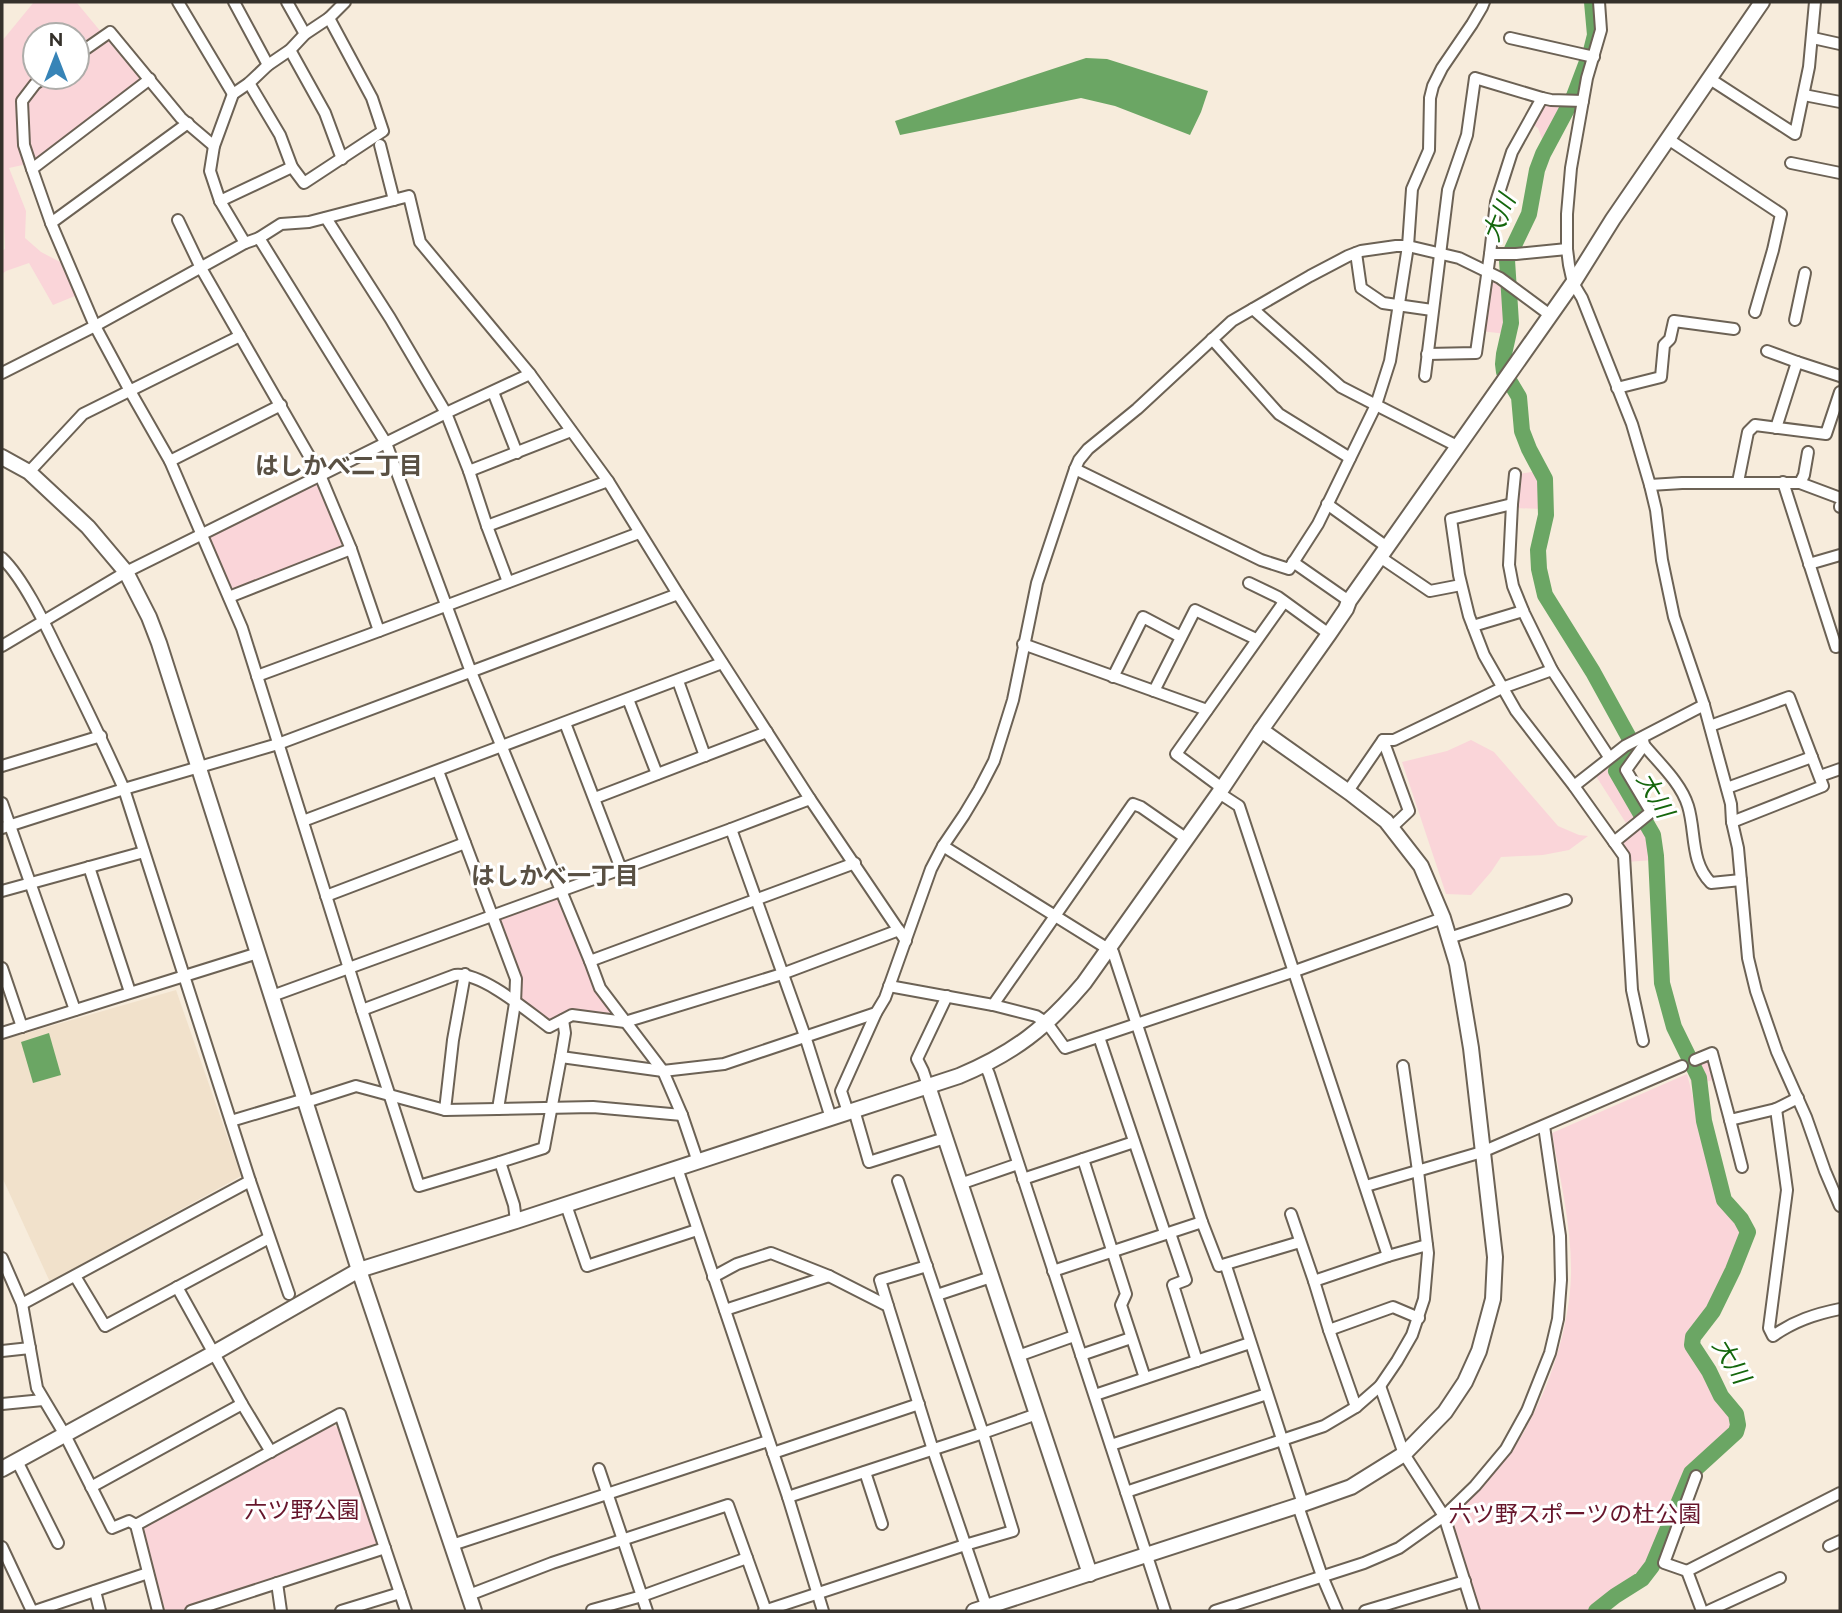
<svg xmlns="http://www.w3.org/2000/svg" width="1842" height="1613" font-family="Raleway,'Noto Sans JP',sans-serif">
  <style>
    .built { fill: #f1e1cb }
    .green { fill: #fad5d9; fill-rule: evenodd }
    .water { fill: #6ba664 }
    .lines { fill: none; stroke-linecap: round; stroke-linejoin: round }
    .river { stroke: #6ba664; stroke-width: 16 }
    .minor-casing { stroke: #6c6255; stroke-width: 14 }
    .tertiary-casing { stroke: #6c6255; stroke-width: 18 }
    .minor { stroke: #fff; stroke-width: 10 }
    .tertiary { stroke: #fff; stroke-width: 14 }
    .labels { text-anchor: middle; stroke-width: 6; stroke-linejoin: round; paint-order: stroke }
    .park-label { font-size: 23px; fill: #66152b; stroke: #fff }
    .water-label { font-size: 24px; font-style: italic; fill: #14660c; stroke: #fff }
    .neighbourhood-label { font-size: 24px; font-weight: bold; fill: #595043; stroke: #fff }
  </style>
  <rect width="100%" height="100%" fill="#f7ecdc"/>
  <path class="built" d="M176 990 241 1176 50 1282 2 1177V1040Z"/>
  <g class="green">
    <path d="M34 2H73L77 3 140 79 32 163 9 168 26 211 25 238 41 252 64 264 75 296 53 305 29 263 6 271 2 274V251L5 249 3 202 2 200V41ZM35 35H77V77H35Z"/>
    <path d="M1543 99 1569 102 1545 147 1538 128 1530 123Z"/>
    <path d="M1494 280 1507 288 1509 323 1507 334 1480 331 1487 284Z"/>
    <path d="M1537 471 1540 479 1542 509 1514 508 1519 474Z"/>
    <path d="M316 480 342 540 340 548 230 592 207 536Z"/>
    <path d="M1471 740 1494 752 1558 826 1579 835 1588 836 1569 850 1543 855 1501 857 1491 872 1471 895 1446 894 1402 762 1447 751Z"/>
    <path d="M1622 754 1613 770 1637 814 1626 823 1594 773Z"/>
    <path d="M1641 822 1651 836 1653 860 1626 862 1615 842Z"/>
    <path d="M555 898 559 899 599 997 612 1013 609 1015 571 1009 549 1024 520 1001 499 921 502 917Z"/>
    <path d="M1708 1061 1713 1080 1698 1084 1693 1093 1687 1068Z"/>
    <path d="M1687 1074 1720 1201 1741 1226 1744 1236 1715 1303 1691 1336 1690 1342 1691 1349 1717 1393 1735 1416 1736 1424 1734 1431 1689 1472 1651 1564 1641 1578 1614 1595 1594 1611H1485L1480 1609 1450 1517C1472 1497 1494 1476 1512 1451 1545 1402 1569 1335 1571 1275 1572 1228 1560 1179 1552 1133Z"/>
    <path d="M333 1425 338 1428 379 1547 186 1611H166L152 1574 142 1533 148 1524Z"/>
  </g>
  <g class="water">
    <path d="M1086 58 1107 59 1208 91 1201 112 1190 135 1115 106 1081 98 900 135 895 121Z"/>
    <path d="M49 1033 61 1075 33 1083 21 1042Z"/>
  </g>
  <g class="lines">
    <path class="river" d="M1592 2 1595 35 1591 51 1574 96 1543 154 1537 170 1529 214 1507 260 1511 323 1504 354 1503 364 1504 372 1519 397 1522 431 1529 449 1545 479 1546 515 1538 550 1539 569 1545 595 1593 672 1632 743 1633 748 1625 757 1616 771 1653 835 1656 856 1662 983 1674 1027 1699 1078 1704 1121 1724 1200 1741 1219 1748 1232 1733 1270 1713 1311 1693 1337 1692 1345 1709 1371 1721 1396 1736 1414 1738 1425 1736 1432 1691 1473 1652 1566 1642 1579 1615 1596 1596 1611"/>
    <defs>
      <g id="minor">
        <path d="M178 2 233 94"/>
        <path d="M234 2 268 65"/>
        <path d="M287 2 305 34"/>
        <path d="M1599 2 1601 30 1587 78 1571 168 1567 214V249L1569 265 1573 283 1582 298 1632 424 1650 485 1656 510 1662 560 1674 617 1704 705 1731 804 1732 822 1738 848 1748 958 1756 991 1777 1052 1806 1117 1825 1171 1840 1206"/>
        <path d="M1510 38 1594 57"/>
        <path d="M1813 38 1840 44"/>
        <path d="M290 50 325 113 342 159"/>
        <path d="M77 55 110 32 181 118 214 146"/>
        <path d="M150 79 32 169 51 223 95 326 130 391 170 461 242 628 362 1010 419 1186 500 1162"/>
        <path d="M1710 79 1795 134 1809 67 1815 2"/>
        <path d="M249 83 280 135 292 167 304 183 383 131 372 98 329 18"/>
        <path d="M1804 95 1840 102"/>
        <path d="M1668 139 1781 214 1773 250 1755 312"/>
        <path d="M380 145 394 200"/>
        <path d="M1791 163 1840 173"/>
        <path d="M32 169 24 145 22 101 35 84 45 77"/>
        <path d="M220 201 292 167"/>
        <path d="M326 218 390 318 446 413 469 471 487 526 508 582"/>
        <path d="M178 220 201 268 320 475 351 549 379 631"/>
        <path d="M51 223 188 123"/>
        <path d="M259 238 386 443 471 672 590 961 600 988 663 1071 682 1115 698 1162"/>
        <path d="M245 243 220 201 210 171 214 146 233 94 249 83 268 65 290 50 305 34 329 18 345 2"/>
        <path d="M1356 253 1361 288 1383 303 1432 310"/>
        <path d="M1490 254H1516L1567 249"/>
        <path d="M1795 320 1805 273"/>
        <path d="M1212 339 1279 414 1350 458"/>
        <path d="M1767 351 1797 362"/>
        <path d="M1427 354 1476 353 1490 254 1496 202 1512 152 1542 98 1551 100 1583 101"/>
        <path d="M2 373 95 326 245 243 259 238 281 224 309 222 409 196 420 242 530 374 608 481 678 594 810 799 906 941"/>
        <path d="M1425 376 1448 190 1467 135 1475 78 1542 98"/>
        <path d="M1617 388 1661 377 1664 345 1670 339 1674 321 1734 329"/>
        <path d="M493 392 517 453"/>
        <path d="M1776 428 1797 362 1840 376"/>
        <path d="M1457 446 1376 405 1390 361 1408 246 1412 189 1429 150 1430 98 1433 86 1442 68 1472 24 1482 7 1484 2"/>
        <path d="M170 461 281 405"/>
        <path d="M1075 469 1261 560 1289 569 1318 524 1376 405 1341 387 1253 309"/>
        <path d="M469 471 571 431"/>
        <path d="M29 472 83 414 240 336"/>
        <path d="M1738 482 1748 432 1755 425 1826 434 1840 392"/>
        <path d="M1783 482 1836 647 1840 646"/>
        <path d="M1800 483 1804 475 1808 452"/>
        <path d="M1650 485 1682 483H1800L1840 498"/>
        <path d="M1327 504 1387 547"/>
        <path d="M1512 504 1515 474"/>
        <path d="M1840 506V507"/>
        <path d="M487 526 608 481"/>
        <path d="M1380 557 1430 591 1461 585"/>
        <path d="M2 558C23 578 44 622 57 649 80 695 103 742 124 789L250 1181 289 1294"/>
        <path d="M1293 562 1349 601"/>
        <path d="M1809 564 1840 555"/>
        <path d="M1249 583 1278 597 1329 634"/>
        <path d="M229 597 351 549"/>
        <path d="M1473 626 1523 611"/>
        <path d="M1023 644 1207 710"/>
        <path d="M2 646 126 572 446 413 530 374"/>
        <path d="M257 676 379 631 639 533"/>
        <path d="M1113 677 1143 617 1181 637"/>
        <path d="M678 681 705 756"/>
        <path d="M1154 691 1195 610 1256 639"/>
        <path d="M628 699 657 774"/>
        <path d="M565 723 621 869"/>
        <path d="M1710 726 1789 697 1823 786 1732 822"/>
        <path d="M1383 740 1409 811 1391 828"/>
        <path d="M1644 745C1659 763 1681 783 1688 806 1696 832 1690 862 1711 883L1741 880"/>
        <path d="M1609 757 1552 670 1524 613 1513 586 1509 565 1512 504 1451 519 1459 575 1469 616 1484 655 1516 711 1574 786 1624 856 1632 990 1643 1041"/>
        <path d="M2 766 101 736"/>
        <path d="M438 771 516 979 515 1003 498 1109"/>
        <path d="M1820 776 1840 769"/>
        <path d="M1574 786 1625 746 1704 705"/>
        <path d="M1222 788 1176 754 1284 602"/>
        <path d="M1727 788 1812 757"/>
        <path d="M1348 791 1383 740H1394L1502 688 1552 670"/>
        <path d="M1219 793 1239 806 1388 1256"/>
        <path d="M595 798 767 732"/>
        <path d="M2 803 75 1010"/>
        <path d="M303 821 722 663"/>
        <path d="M2 828 124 789 278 744 678 594"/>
        <path d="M731 829 805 1036 831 1118"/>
        <path d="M1614 842 1651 812 1626 770 1644 745 1643 740"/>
        <path d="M943 846 1113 952 1202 1222 1219 1266 1300 1242"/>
        <path d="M89 867 130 992"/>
        <path d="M2 891 144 852"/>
        <path d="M326 896 465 843"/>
        <path d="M1449 938 1566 900"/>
        <path d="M590 961 855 863"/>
        <path d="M2 968 22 1027"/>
        <path d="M889 986 993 1005 1133 804 1141 807 1187 839"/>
        <path d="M272 996 731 829 810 799"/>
        <path d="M993 1005 1036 1016 1047 1023 1065 1048 1295 971 1443 918"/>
        <path d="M362 1010 455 975C482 972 527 1011 549 1027L572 1015 625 1022 782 974 899 930"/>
        <path d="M2 1033 258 953"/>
        <path d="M1099 1037 1165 1233"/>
        <path d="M561 1057 663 1071 724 1064 876 1013"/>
        <path d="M1695 1060 1712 1053 1730 1120 1776 1109 1798 1098"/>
        <path d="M985 1065 989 1074 1165 1611"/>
        <path d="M928 1086 923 1071 917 1059 947 996"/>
        <path d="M306 1102 356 1086 445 1110 593 1107 682 1115"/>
        <path d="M1776 1109 1787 1190 1769 1328 1773 1336C1794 1321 1815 1314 1840 1309"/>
        <path d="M445 1110 453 1040 465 974"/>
        <path d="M854 1110 869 1162 945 1138"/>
        <path d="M848 1112 841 1091 876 1013 885 998 931 869 943 846 964 815 979 790 994 761 1013 700 1037 583 1075 469 1079 460 1088 449 1137 409 1232 321 1310 276 1348 256 1361 251 1396 246H1408L1459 258 1500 278 1550 315"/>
        <path d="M1730 1120 1742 1167"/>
        <path d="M231 1121 305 1099"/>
        <path d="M1083 1159 1126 1294 1121 1305 1145 1378"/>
        <path d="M677 1168 788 1497 823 1611"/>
        <path d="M1023 1179 1134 1142"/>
        <path d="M960 1184 1018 1164"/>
        <path d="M1366 1186 1482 1152 1682 1066"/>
        <path d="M566 1205 587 1266 697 1230"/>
        <path d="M1291 1214 1314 1281 1329 1330 1393 1307 1419 1318"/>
        <path d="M516 1221 514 1205 500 1162 544 1148 561 1057 565 1033 563 1020"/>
        <path d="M1170 1233 1186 1280 1173 1285 1197 1361"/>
        <path d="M2 1258 22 1304 37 1388 65 1435 112 1528 129 1521 136 1525 340 1414 406 1611"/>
        <path d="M1226 1266 1303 1504"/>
        <path d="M1053 1271 1202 1222"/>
        <path d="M75 1276 105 1326 269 1238"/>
        <path d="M713 1277 737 1264 771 1253 829 1276 888 1306 933 1450 988 1611"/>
        <path d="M1314 1281 1388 1256 1427 1245"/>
        <path d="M177 1287 242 1404 271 1452"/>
        <path d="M937 1295 991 1277"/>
        <path d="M22 1304 250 1181"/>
        <path d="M888 1306 880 1280 927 1266"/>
        <path d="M725 1310 829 1276"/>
        <path d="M1329 1330 1356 1407"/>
        <path d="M2 1351 30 1348"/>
        <path d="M1081 1355 1131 1338"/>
        <path d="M1018 1356 1074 1336"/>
        <path d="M1380 1386 1404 1454 1444 1516 1474 1611"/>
        <path d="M1095 1395 1250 1343"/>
        <path d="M2 1404 43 1400"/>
        <path d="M1111 1445 1267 1394"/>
        <path d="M773 1453 919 1404"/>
        <path d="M17 1461 58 1543"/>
        <path d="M599 1469 647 1611"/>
        <path d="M865 1472 882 1524"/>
        <path d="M91 1487 242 1404"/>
        <path d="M1126 1492 1324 1426 1356 1407 1380 1386 1397 1361 1412 1335 1424 1299 1428 1253 1418 1171 1403 1066"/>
        <path d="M788 1497 983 1433 898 1181"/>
        <path d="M1298 1506 1322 1576 1337 1611"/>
        <path d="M136 1525 158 1611"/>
        <path d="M452 1545 768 1441"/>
        <path d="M1829 1546 1840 1541"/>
        <path d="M2 1547 32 1611"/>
        <path d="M1687 1571 1664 1563 1696 1476"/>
        <path d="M277 1583 281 1611"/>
        <path d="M95 1591 100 1611"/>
        <path d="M469 1595 552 1563 728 1505 766 1611"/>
        <path d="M592 1610 642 1596 747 1558"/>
        <path d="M35 1611 148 1573"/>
        <path d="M191 1611 385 1548"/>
        <path d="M341 1611 400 1593"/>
        <path d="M764 1611 965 1545 1013 1531 983 1433 1037 1414"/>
        <path d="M1215 1611 1364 1563 1399 1548 1444 1516 1475 1486 1506 1449 1527 1411 1550 1353 1558 1319 1561 1280 1560 1236 1544 1126"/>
        <path d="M1365 1611 1465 1581"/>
        <path d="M1702 1611 1687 1571 1840 1493"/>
        <path d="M1708 1611 1780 1578"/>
      </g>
      <g id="tertiary">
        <path d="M2 457 29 472 88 527 126 572 149 617 159 643 359 1270 474 1611"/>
        <path d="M928 1086 1090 1574"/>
        <path d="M2 1469 214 1353 359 1270 516 1221 959 1076C1014 1053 1046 1028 1084 983L1219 793 1261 730"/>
        <path d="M974 1611 1303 1504 1351 1487 1404 1454 1445 1412 1465 1382 1479 1351 1493 1299 1495 1257 1471 1048 1457 964 1443 918 1421 866 1386 821 1350 793 1261 730 1329 634 1346 609 1349 601 1573 283 1613 219 1762 2"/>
      </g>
    </defs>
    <use href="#minor" class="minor-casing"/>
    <use href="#tertiary" class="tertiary-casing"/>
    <use href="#minor" class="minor"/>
    <use href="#tertiary" class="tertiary"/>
  </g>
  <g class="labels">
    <g class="park-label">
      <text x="302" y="1518">六ツ野公園</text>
      <text x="1575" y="1522">六ツ野スポーツの杜公園</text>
    </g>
    <g class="water-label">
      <text transform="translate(1499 218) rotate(-68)" y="8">大川</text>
      <text transform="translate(1655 795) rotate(60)" y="8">大川</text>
      <text transform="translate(1731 1361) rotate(59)" y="8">大川</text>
    </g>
    <g class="neighbourhood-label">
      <text x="339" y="474">はしかべ二丁目</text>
      <text x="555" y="884">はしかべ一丁目</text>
    </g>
  </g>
  <rect width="1842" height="1613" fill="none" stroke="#35312b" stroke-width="7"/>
  <g transform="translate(56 56)"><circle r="33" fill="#ffffff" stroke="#aeadaa" stroke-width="2"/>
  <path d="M0-5L12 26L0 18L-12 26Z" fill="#3784b7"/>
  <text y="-10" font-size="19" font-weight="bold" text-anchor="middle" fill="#35312b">N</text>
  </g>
</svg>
